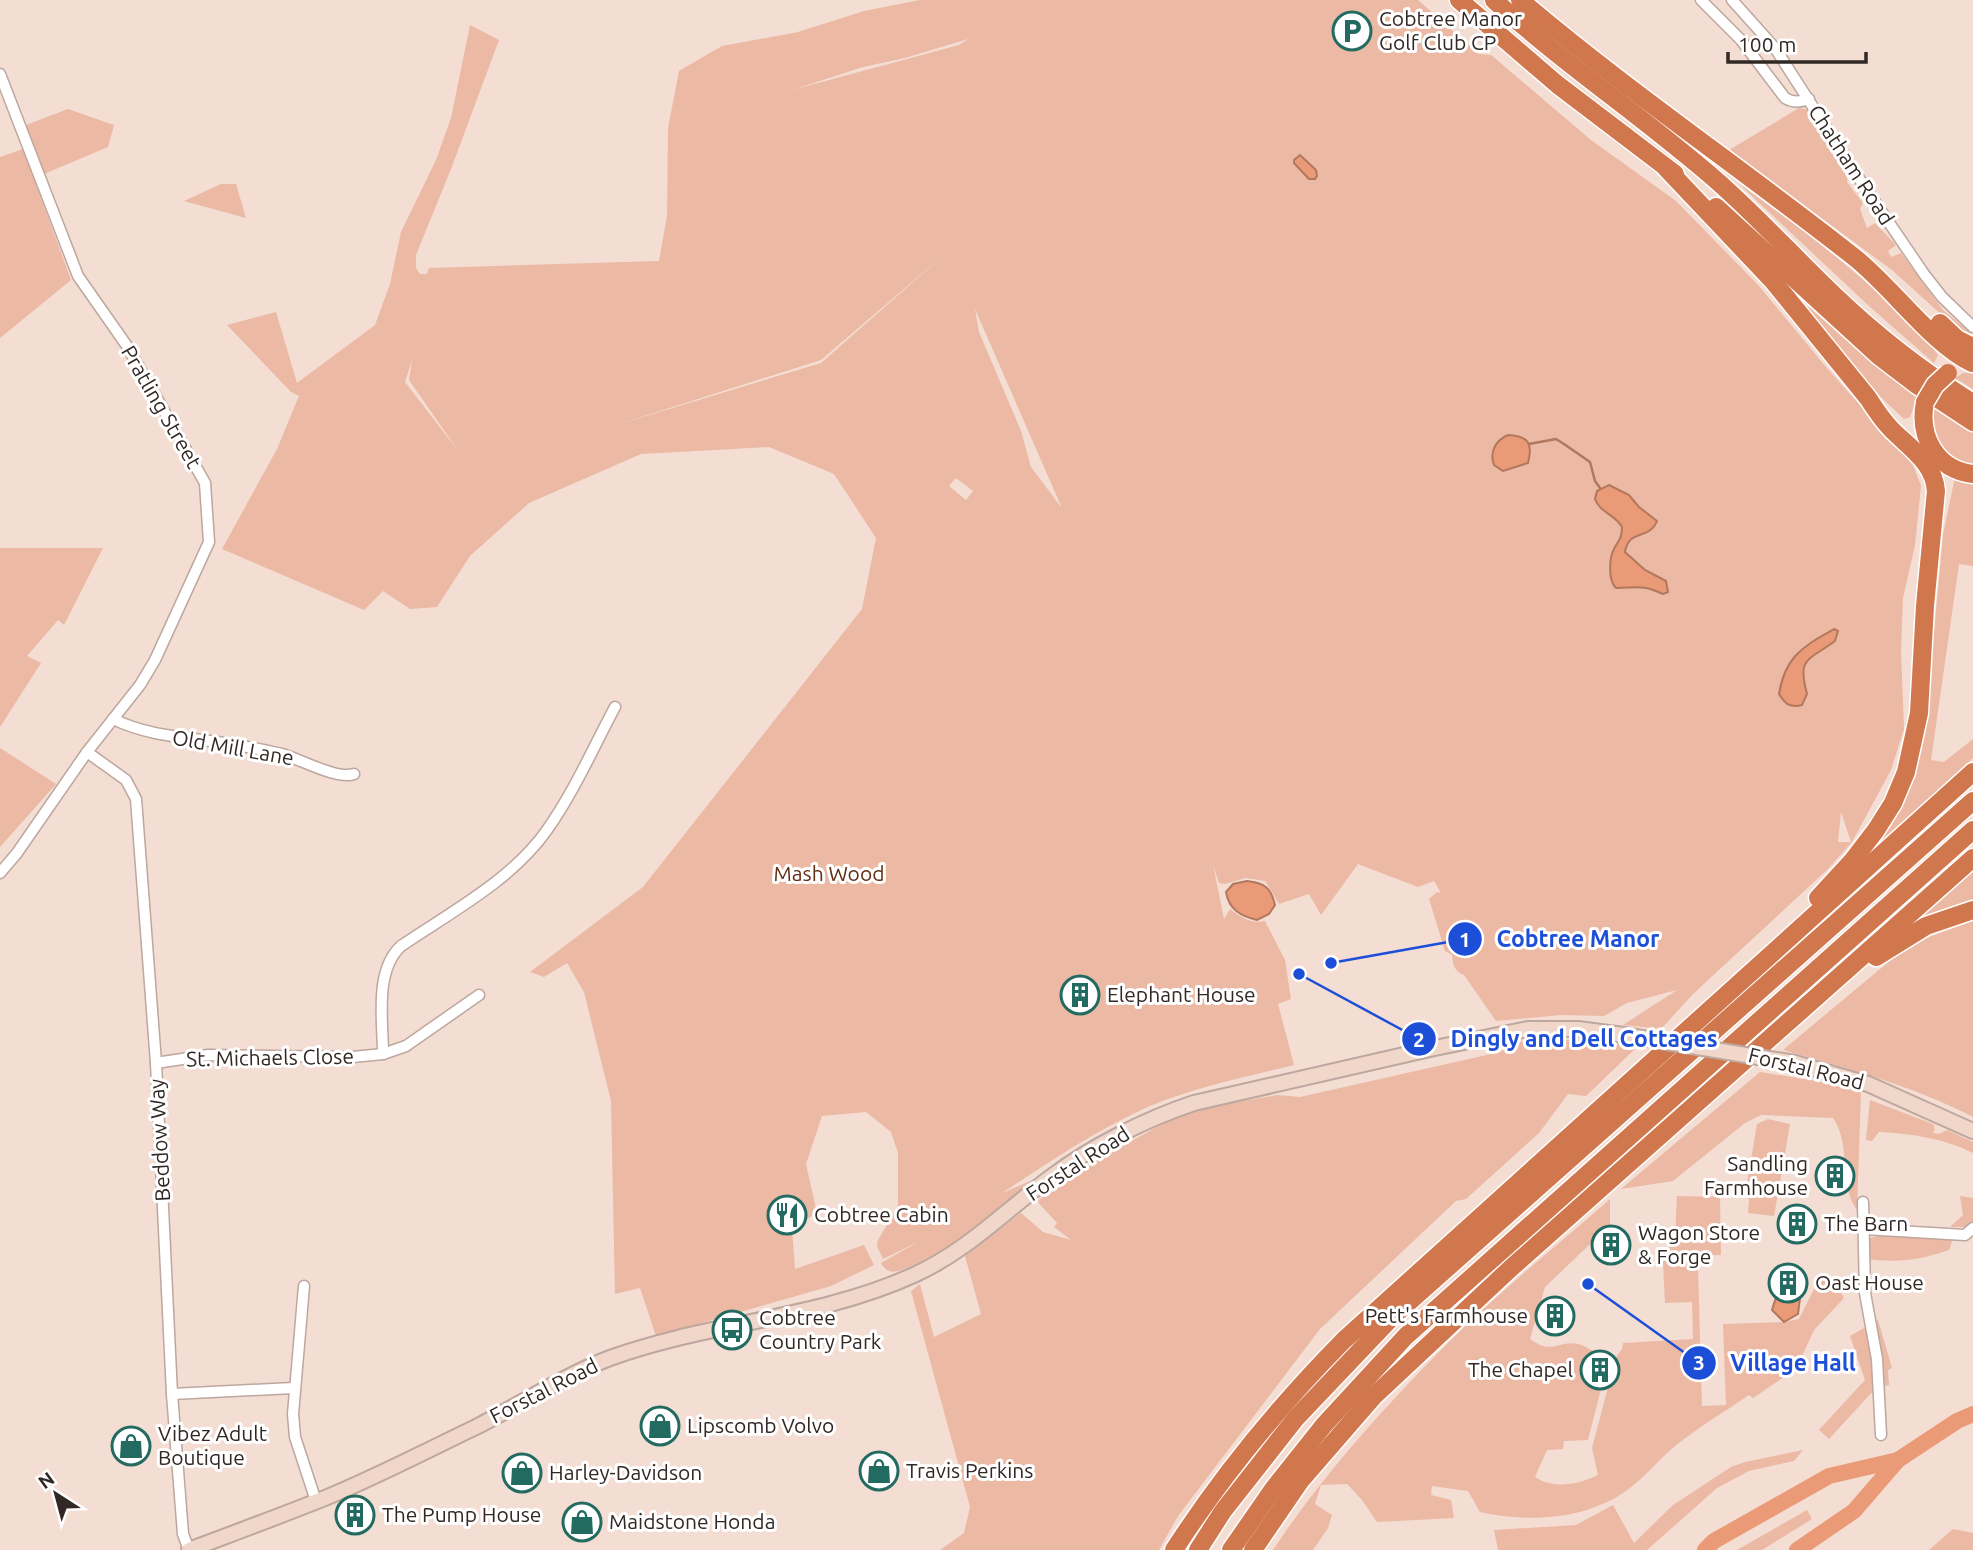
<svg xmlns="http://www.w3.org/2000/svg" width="1973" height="1550" font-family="Ubuntu,sans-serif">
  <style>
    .green { fill: #ebb9a4; fill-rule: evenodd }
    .water { fill: #ea9a76; stroke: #b2785e; stroke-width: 2 }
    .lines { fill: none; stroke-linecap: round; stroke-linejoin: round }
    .stream { stroke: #b2785e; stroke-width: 2.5 }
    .river { stroke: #ea9a76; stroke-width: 16 }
    .street-casing { stroke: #bda79e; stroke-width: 13 }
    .secondary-casing { stroke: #bda79e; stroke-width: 18 }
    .highway-casing { stroke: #fff; stroke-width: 21 }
    .street { stroke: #fff; stroke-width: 10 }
    .secondary { stroke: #f1d6ca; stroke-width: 14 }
    .highway { stroke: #d1774e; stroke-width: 18 }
    .secondary-bridge-casing { stroke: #bda79e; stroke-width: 18; stroke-linecap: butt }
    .highway-bridge-casing { stroke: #fff; stroke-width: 21; stroke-linecap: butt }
    .secondary-bridge { stroke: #f1d6ca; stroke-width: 14 }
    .highway-bridge { stroke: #d1774e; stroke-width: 18 }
    .labels { text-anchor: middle; stroke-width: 6; stroke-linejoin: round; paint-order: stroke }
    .poi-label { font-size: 21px; fill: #312825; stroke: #fff; text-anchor: start }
    .street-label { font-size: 21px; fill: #312825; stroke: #fff }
    .park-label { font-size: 21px; fill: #622f16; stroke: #fff }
    .leader { fill: none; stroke: #1d4ed8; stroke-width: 2.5 }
    .callout-dot { fill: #1d4ed8; stroke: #fff; stroke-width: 2.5 }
    .mark-label { font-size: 21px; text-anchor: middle; font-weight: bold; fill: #fff }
    .callout-label { font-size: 23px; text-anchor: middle; font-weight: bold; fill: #1d4ed8; stroke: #fff; stroke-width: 6; stroke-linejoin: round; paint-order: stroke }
  </style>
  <rect width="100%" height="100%" fill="#f4ddd3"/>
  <g class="green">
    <path d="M920 0H1418L1479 54 1491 55 1591 140 1676 201 1759 286 1826 367 1913 465 1921 486 1915 545 1903 598 1901 651 1904 729 1891 770 1852 842 1828 869 1693 994 1661 1029 1623 1025 1677 990 1627 1003 1604 1016 1562 1015 1496 1021 1464 975C1454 971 1453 965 1452 955L1445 951 1429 899 1437 892 1441 893 1434 881 1418 887 1358 864 1321 915 1309 894 1279 904 1265 881 1246 878 1225 884 1219 883 1213 865 1224 919 1230 909C1241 917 1250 924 1265 921L1285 960 1291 999 1278 1004 1294 1065C1246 1077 1196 1087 1150 1106 1098 1129 1049 1162 1002 1193L1040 1177C1000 1211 963 1246 914 1265 901 1270 889 1278 881 1263L918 1242 883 1259 877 1246 878 1240 898 1206V1153L891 1132 866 1112 822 1116 806 1164 817 1213 792 1228 795 1269 864 1245 874 1265 831 1286 656 1336 640 1288 615 1294 611 1101 584 992 567 963 544 977 530 972 643 887 862 609 876 538 834 474 769 447 641 454 529 503 470 556 437 607 410 609 383 591 364 610 222 549 277 449 299 396 291 392 227 325 276 312 297 383 375 325 390 284 401 232 436 160 451 118 470 25 499 40 451 169 416 255V268L420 274H427L429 268 659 261 667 216 668 128 679 71 722 46 798 32 864 11ZM968 39 959 45 792 90 863 67 905 58ZM946 253 821 363 613 426 821 360ZM975 309 1061 506V507L1031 467 1021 431 979 332ZM412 360 409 380 459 452 405 382ZM956 478 973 491 966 500 949 486ZM1841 812 1851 842H1838Z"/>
    <path d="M1799 108 1809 110 1848 171 1847 182 1863 203 1860 209 1867 228 1875 223 1896 245 1888 251 1891 257 1901 253 1943 310 1972 334 1954 326 1892 270 1729 150Z"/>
    <path d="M68 109 114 125 108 147 44 174 26 125Z"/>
    <path d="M23 149 71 280 0 338V157Z"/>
    <path d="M1738 183C1791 221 1842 259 1890 304 1907 320 1925 336 1938 355L1934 363 1869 306Z"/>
    <path d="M221 184H236L246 218 184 201Z"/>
    <path d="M1809 307 1852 345 1920 398 1916 401 1910 417 1904 419 1866 383 1805 311Z"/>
    <path d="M1973 372V389L1955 378 1963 373Z"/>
    <path d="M1930 406 1973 433V467L1952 462 1930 433Z"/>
    <path d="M1955 477 1973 481V566L1959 564 1931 760 1944 762 1973 739V758L1879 844 1880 837 1917 758 1934 633 1943 535Z"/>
    <path d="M0 548H103L64 625 58 620 27 656 41 663 0 727Z"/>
    <path d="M0 748 56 784 0 847Z"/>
    <path d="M1973 867V904L1892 938Z"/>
    <path d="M1973 921V1117C1913 1086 1847 1068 1783 1050L1897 955 1931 936Z"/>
    <path d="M1598 1038 1637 1047 1586 1096 1568 1094 1539 1133 1466 1199 1456 1201 1320 1329 1178 1516 1159 1550H940L964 1533 970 1507 911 1291 920 1284 934 1337 981 1314 965 1256 1021 1213 1043 1232 1071 1240 1054 1227 1057 1223 1037 1201 1099 1159 1186 1111 1277 1095 1300 1097 1500 1052 1518 1042Z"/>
    <path d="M1760 1072 1823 1082 1861 1092 1857 1210C1838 1184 1852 1145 1833 1118L1761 1115 1745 1123 1673 1181 1621 1189Z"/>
    <path d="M1870 1100 1933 1124 1935 1129 1933 1133 1939 1134 1947 1130 1973 1142V1153C1943 1138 1913 1134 1879 1132L1872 1141 1866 1140Z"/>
    <path d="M1768 1119 1790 1124 1774 1216 1748 1213 1749 1200 1746 1189 1757 1124Z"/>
    <path d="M1677 1196 1720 1197 1721 1255 1668 1256 1670 1238H1675Z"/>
    <path d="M1960 1196 1973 1198V1223L1968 1227H1950L1963 1215Z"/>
    <path d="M1610 1199V1225L1545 1287 1530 1339C1558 1360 1563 1329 1595 1353L1588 1382 1602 1385 1588 1440 1564 1441 1563 1449 1547 1450 1535 1477C1554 1490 1580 1484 1598 1475L1592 1448 1616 1357 1622 1349 1623 1343 1693 1339 1692 1302 1665 1303 1663 1261 1694 1260V1268H1698L1702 1406 1726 1405 1723 1324 1784 1322 1799 1319 1822 1273C1833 1275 1839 1289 1844 1298L1814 1330 1803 1354 1787 1375 1753 1398 1749 1395C1724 1412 1697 1428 1674 1447 1658 1460 1646 1476 1630 1488 1588 1520 1530 1523 1480 1512L1468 1491 1432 1486 1431 1495 1451 1500 1454 1518 1377 1522 1362 1500 1347 1484 1321 1485 1315 1504 1332 1515 1328 1528 1313 1550H1273C1322 1476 1384 1407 1447 1344 1498 1292 1556 1247 1610 1199Z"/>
    <path d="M1881 1235 1949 1238 1952 1241 1949 1250C1919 1260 1899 1263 1867 1259V1239Z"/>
    <path d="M1878 1320 1892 1368 1888 1370 1889 1385 1874 1390 1829 1439 1819 1430 1865 1380 1850 1336Z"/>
    <path d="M1803 1450 1794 1461 1749 1471 1717 1488 1647 1550H1498L1494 1530 1576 1525 1613 1505 1634 1543 1673 1505 1731 1467 1745 1462Z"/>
    <path d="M1807 1510 1812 1519 1762 1550H1737Z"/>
    <path d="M1953 1529 1973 1533V1550H1929Z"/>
  </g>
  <g class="water">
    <path d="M1300 155 1316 170 1317 176 1315 179H1309L1294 163V160Z"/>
    <path d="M1508 435C1529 436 1533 444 1528 463L1503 471 1494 465C1489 452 1496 440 1508 435Z"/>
    <path d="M1609 485 1629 495 1639 507 1657 521C1649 541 1629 528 1625 552L1645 570 1666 581 1668 592 1663 594C1642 584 1637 588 1616 588 1608 581 1609 558 1614 549 1619 540 1622 538 1622 527 1615 514 1600 513 1595 499L1597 491Z"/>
    <path d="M1834 629 1838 631 1835 641C1808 661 1797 657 1807 694L1802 705C1790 708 1785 704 1779 694 1785 656 1804 646 1834 629Z"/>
    <path d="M1247 881C1264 883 1271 887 1275 905L1269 914 1257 920C1241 916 1229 910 1226 892L1233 884Z"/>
    <path d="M1777 1294 1795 1295 1800 1298 1798 1314 1784 1322 1772 1310Z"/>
  </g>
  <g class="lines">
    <path class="stream" d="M1529 444 1556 439 1564 444 1590 462 1595 481 1600 488"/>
    <g class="river">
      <path d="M1705 1550 1714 1541 1829 1476 1898 1460"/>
      <path d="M1797 1550 1854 1511 1898 1460 1957 1421 1973 1414"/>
    </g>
    <defs>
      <g id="street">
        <path d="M1701 0 1741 40 1785 98C1793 103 1800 102 1809 99"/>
        <path d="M1732 0 1775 48 1858 177 1924 274 1942 297 1973 327"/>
        <path d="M0 74 78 276 127 346 205 483 209 542 155 660 140 685 87 752 17 853 0 873"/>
        <path d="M113 719C142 733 170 736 202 740 229 743 255 748 282 754 300 759 337 780 354 774"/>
        <path d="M87 752 126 780 136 799 156 1063 172 1394 183 1534 189 1550"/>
        <path d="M383 1054 406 1046 479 995"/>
        <path d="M156 1063 208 1055 353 1057 383 1054C383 1021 374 971 401 946 451 912 512 880 547 830 574 792 593 748 615 707"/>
        <path d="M1863 1202 1865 1293 1877 1359 1881 1435"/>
        <path d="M1864 1229 1965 1235 1973 1228"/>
        <path d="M304 1286 293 1414 295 1437 316 1501"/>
        <path d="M172 1394 293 1388"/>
      </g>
      <g id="secondary">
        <path d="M1795 1063 1868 1084 1973 1131"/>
        <path d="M189 1550C234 1533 280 1516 325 1498 376 1477 426 1451 476 1427 521 1404 563 1376 610 1358 709 1322 819 1319 916 1274 968 1250 1006 1210 1051 1177 1092 1146 1146 1119 1194 1103L1430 1049 1528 1029H1578L1624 1035"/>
      </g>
      <g id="highway">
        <path d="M1459 0 1558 85 1675 174"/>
        <path d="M1494 0C1565 65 1645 118 1717 181 1758 217 1795 258 1835 296 1877 336 1923 372 1973 403"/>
        <path d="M1520 0C1627 91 1744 170 1854 257 1892 287 1931 343 1972 363"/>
        <path d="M1666 168 1773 281 1868 398C1875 409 1882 420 1892 430 1910 448 1934 463 1936 491L1925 606 1919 713 1906 772 1893 803 1876 830 1853 860 1818 898"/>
        <path d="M1716 207 1879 356 1917 385 1973 422"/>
        <path d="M1940 323 1957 339 1973 347"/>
        <path d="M1925 402C1918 437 1937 470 1973 474"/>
        <path d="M1876 957 1926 926 1973 910"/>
        <path d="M1174 1550C1223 1474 1281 1404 1344 1340L1973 772"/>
        <path d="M1198 1550 1223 1511 1296 1418 1392 1317 1973 801"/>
        <path d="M1231 1550 1274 1488 1324 1425 1406 1336 1973 830"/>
        <path d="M1253 1550 1301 1480 1373 1397 1511 1268 1973 858"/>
      </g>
    </defs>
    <use href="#street" class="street-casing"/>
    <use href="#secondary" class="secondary-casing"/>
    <use href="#highway" class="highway-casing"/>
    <use href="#street" class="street"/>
    <use href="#secondary" class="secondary"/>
    <use href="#highway" class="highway"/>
    <defs>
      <path id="secondary-bridge" d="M1624 1035 1795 1063"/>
      <path id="highway-bridge" d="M1925 402 1935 385 1948 373"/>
    </defs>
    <use href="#secondary-bridge" class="secondary-bridge-casing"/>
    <use href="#highway-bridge" class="highway-bridge-casing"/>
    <use href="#secondary-bridge" class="secondary-bridge"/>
    <use href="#highway-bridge" class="highway-bridge"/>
  </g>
  <defs>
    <symbol id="parking-ring" viewBox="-11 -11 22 22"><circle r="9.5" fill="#fff" stroke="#236a60" stroke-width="1.5"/><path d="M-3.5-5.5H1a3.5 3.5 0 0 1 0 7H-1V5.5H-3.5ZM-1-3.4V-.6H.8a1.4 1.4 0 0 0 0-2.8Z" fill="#236a60"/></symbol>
    <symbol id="building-ring" viewBox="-11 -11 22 22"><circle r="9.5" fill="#fff" stroke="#236a60" stroke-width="1.5"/><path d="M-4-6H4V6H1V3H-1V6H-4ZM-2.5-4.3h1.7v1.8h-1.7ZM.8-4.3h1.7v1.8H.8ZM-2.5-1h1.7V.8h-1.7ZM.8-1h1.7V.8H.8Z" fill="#236a60"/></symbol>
    <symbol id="restaurant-ring" viewBox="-11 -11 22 22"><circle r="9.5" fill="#fff" stroke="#236a60" stroke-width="1.5"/><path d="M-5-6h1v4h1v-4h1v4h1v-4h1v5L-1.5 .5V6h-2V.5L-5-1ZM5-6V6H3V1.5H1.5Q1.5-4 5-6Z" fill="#236a60"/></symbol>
    <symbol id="bus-ring" viewBox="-11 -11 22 22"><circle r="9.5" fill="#fff" stroke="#236a60" stroke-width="1.5"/><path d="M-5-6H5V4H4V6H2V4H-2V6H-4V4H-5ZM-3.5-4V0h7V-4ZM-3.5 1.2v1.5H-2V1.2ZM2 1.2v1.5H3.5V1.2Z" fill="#236a60"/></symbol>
    <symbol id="shop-ring" viewBox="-11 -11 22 22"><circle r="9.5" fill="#fff" stroke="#236a60" stroke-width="1.5"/><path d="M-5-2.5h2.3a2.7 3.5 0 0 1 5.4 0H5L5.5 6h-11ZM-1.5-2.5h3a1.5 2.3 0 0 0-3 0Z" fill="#236a60"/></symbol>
  </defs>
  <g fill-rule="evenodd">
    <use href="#parking-ring" x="1330" y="9" width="44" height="44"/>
    <use href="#building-ring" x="1058" y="973" width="44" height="44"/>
    <use href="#building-ring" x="1813" y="1154" width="44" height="44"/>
    <use href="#restaurant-ring" x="765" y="1193" width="44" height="44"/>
    <use href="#building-ring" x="1775" y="1202" width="44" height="44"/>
    <use href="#building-ring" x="1589" y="1223" width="44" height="44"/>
    <use href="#building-ring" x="1766" y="1261" width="44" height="44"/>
    <use href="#building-ring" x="1533" y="1294" width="44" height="44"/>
    <use href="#bus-ring" x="710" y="1308" width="44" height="44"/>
    <use href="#building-ring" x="1578" y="1348" width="44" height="44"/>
    <use href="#shop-ring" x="638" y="1404" width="44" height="44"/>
    <use href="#shop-ring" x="109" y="1424" width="44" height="44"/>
    <use href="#shop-ring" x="857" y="1449" width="44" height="44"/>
    <use href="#shop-ring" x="500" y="1451" width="44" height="44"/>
    <use href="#building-ring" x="333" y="1493" width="44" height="44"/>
    <use href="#shop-ring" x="560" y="1500" width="44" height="44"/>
  </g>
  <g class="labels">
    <g class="poi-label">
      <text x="1379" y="26">Cobtree Manor<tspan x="1379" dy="24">Golf Club CP</tspan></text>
      <text x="1107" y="1002">Elephant House</text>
      <text x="1808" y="1171" text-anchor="end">Sandling<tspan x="1808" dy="24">Farmhouse</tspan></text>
      <text x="814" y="1222">Cobtree Cabin</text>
      <text x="1824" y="1231">The Barn</text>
      <text x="1638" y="1240">Wagon Store<tspan x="1638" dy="24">&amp; Forge</tspan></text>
      <text x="1815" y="1290">Oast House</text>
      <text x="1528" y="1323" text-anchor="end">Pett's Farmhouse</text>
      <text x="759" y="1325">Cobtree<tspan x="759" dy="24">Country Park</tspan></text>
      <text x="1573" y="1377" text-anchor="end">The Chapel</text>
      <text x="687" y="1433">Lipscomb Volvo</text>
      <text x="158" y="1441">Vibez Adult<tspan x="158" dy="24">Boutique</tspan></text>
      <text x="906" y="1478">Travis Perkins</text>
      <text x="549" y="1480">Harley-Davidson</text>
      <text x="382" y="1522">The Pump House</text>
      <text x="609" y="1529">Maidstone Honda</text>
    </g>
    <g class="street-label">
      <text transform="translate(1851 165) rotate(57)" y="7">Chatham Road</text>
      <text transform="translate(161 407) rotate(60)" y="7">Pratling Street</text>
      <text transform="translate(233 748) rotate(10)" y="7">Old Mill Lane</text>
      <text transform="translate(270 1058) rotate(-1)" y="7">St. Michaels Close</text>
      <text transform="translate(1806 1069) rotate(14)" y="7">Forstal Road</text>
      <text transform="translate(160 1140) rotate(-93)" y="7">Beddow Way</text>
      <text transform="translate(1078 1164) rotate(-33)" y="7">Forstal Road</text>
      <text transform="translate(544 1391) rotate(-27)" y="7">Forstal Road</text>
    </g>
    <g class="park-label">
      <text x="829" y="881">Mash Wood</text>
    </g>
  </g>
  <path class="leader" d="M1331 963L1465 939M1299 974L1419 1039M1588 1284L1699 1363"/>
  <g class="callout-dot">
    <circle cx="1331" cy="963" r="7"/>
    <circle cx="1299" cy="974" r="7"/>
    <circle cx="1588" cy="1284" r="7"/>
    <circle cx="1465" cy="939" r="18"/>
    <circle cx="1419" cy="1039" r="18"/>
    <circle cx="1699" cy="1363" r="18"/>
  </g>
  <g class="mark-label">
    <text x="1465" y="947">1</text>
    <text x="1419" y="1047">2</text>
    <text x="1699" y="1370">3</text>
  </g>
  <g class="callout-label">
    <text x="1578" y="947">Cobtree Manor</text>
    <text x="1584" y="1047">Dingly and Dell Cottages</text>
    <text x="1793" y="1371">Village Hall</text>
  </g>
  <g transform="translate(56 1494) rotate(324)" stroke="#ffffff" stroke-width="5" paint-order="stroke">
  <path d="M0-5L12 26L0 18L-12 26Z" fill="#312825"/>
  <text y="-10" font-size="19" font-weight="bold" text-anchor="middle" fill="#312825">N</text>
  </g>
  <path d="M1728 52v10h138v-10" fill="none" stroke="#312825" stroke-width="3.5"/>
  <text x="1738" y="52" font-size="21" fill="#312825" stroke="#ffffff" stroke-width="5" paint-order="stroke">100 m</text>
</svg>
